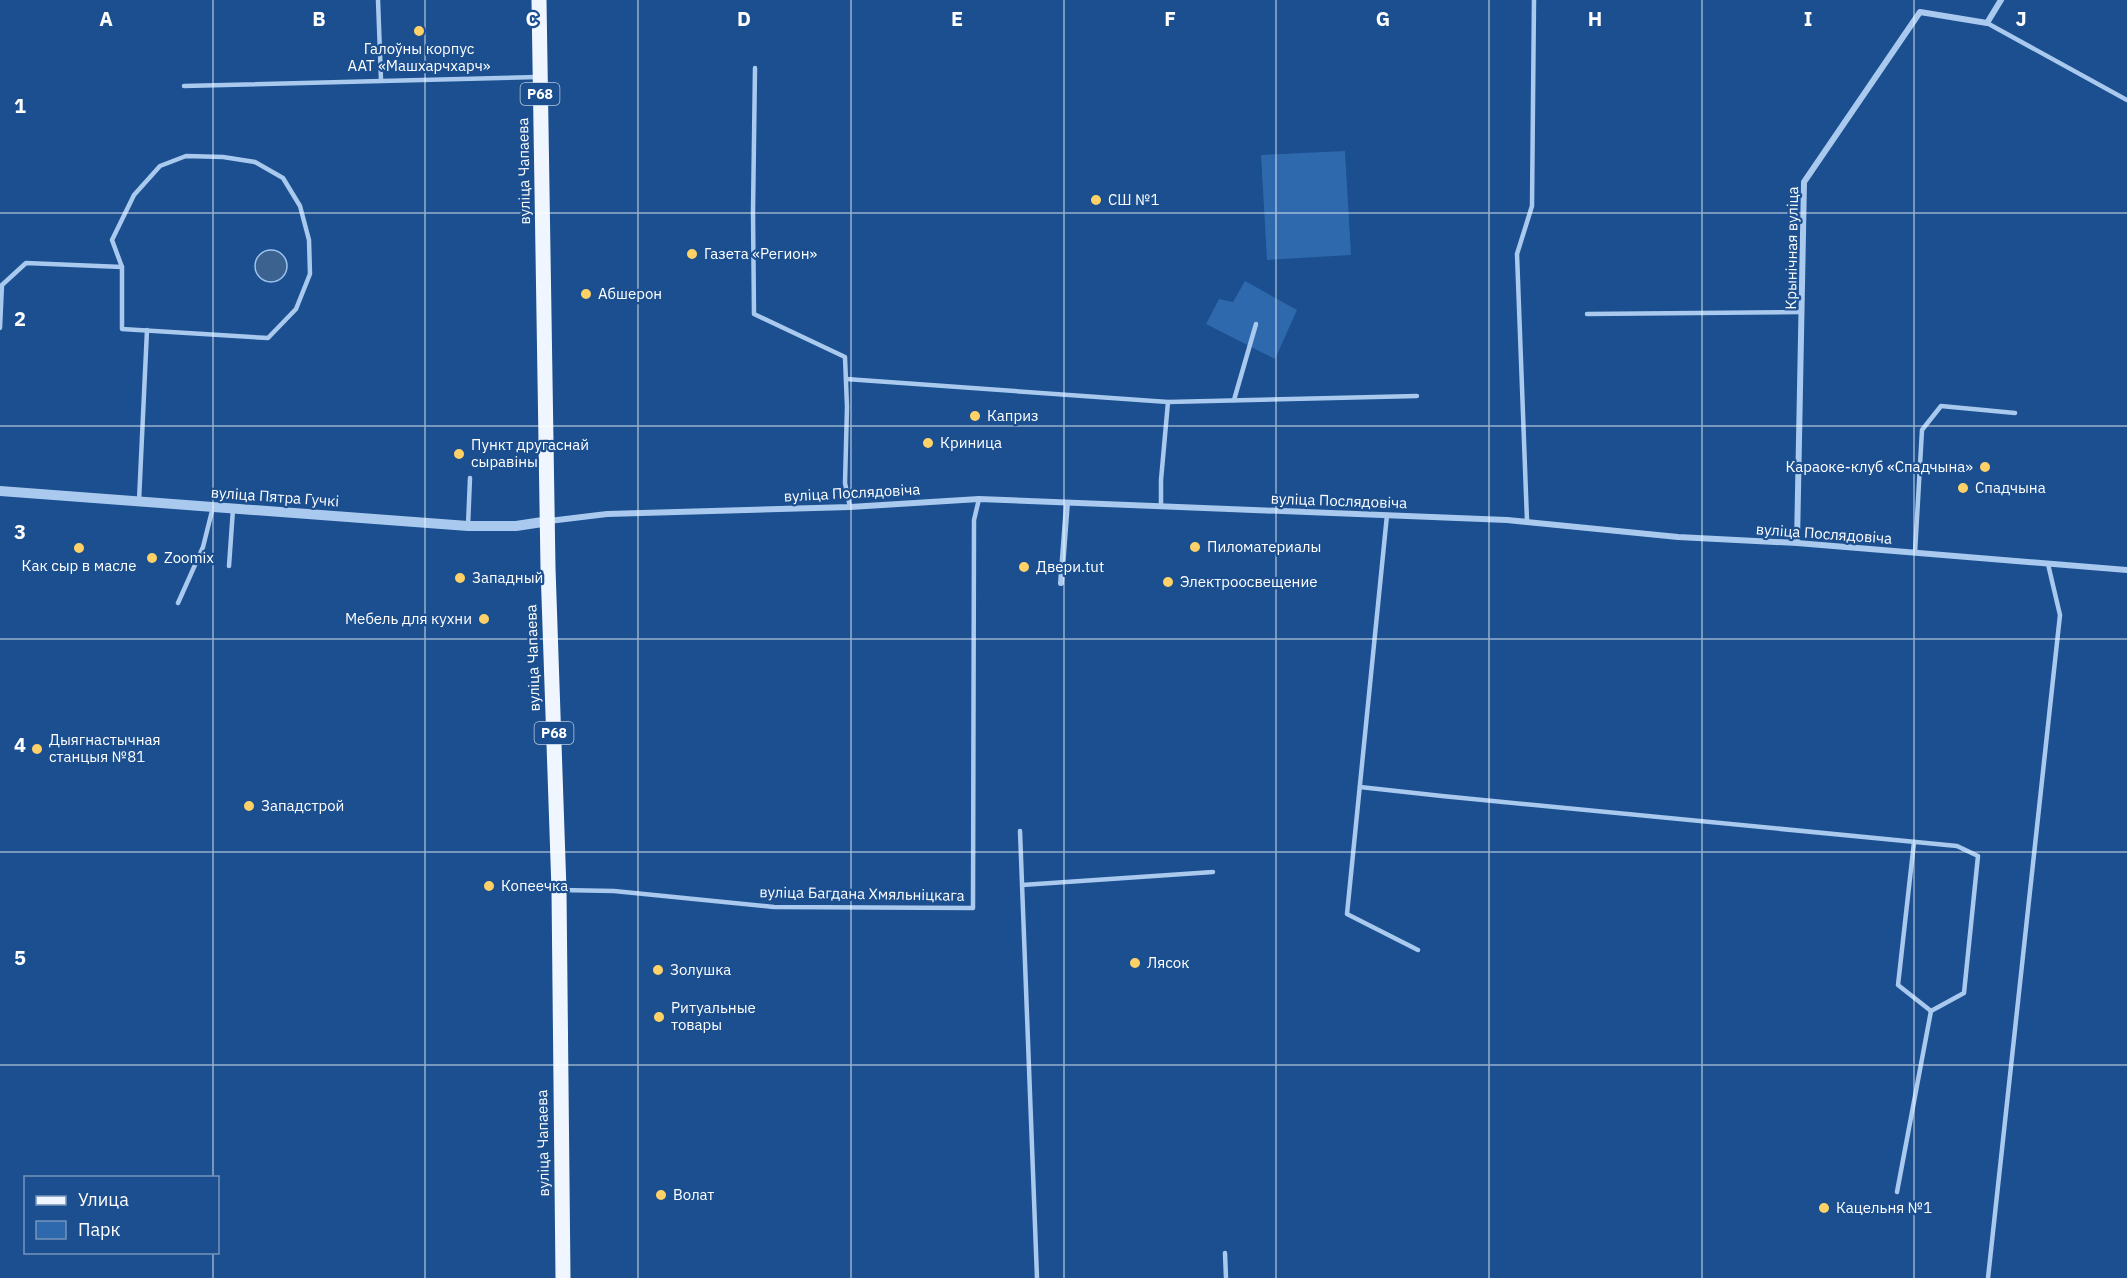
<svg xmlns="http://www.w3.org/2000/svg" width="2127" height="1278" font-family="'IBM Plex Sans',sans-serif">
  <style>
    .green { fill: #2e69ad }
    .water { fill: #3c6290; stroke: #9cc4f0; stroke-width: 1.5 }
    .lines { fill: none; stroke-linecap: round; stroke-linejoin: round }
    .service { stroke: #a9c9ee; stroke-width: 4.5 }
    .minor { stroke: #a9c9ee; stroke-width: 6 }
    .tertiary { stroke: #a9c9ee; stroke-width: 10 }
    .primary { stroke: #f0f6ff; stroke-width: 15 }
    .grid { fill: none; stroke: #fff; stroke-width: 1.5; stroke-opacity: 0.55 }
    .poi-dot { fill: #ffd166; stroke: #1b4f8f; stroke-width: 2 }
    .labels { text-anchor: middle; stroke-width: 4.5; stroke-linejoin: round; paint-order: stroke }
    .shield { fill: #1b4f8f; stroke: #bbcadd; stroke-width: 1.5 }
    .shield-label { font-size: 14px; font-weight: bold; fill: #fff }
    .poi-label { font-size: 15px; fill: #fff; stroke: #1b4f8f; text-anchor: start }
    .street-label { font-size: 15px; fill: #fff; stroke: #1b4f8f }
    .grid-label { font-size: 20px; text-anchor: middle; font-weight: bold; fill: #fff; stroke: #1b4f8f; stroke-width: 4.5; stroke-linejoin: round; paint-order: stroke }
  </style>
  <rect width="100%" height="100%" fill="#1b4f8f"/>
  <g class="green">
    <path d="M1345 151 1351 255 1267 260 1261 155Z"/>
    <path d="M1245 281 1297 310 1275 359 1206 324 1219 299 1233 302Z"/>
  </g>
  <circle class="water" cx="271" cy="266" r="16"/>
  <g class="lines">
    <g class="service">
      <path d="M378 0 381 80"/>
      <path d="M1987 23 2127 100"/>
      <path d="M755 68 753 212 754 314 845 357 847 407 845 483 850 507"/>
      <path d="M184 86 538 77"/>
      <path d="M186 156 223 157 255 162 283 178 300 206 309 240 310 274 296 309 268 338 122 329V267L112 240 134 195 160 166Z"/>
      <path d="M1587 314 1802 312"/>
      <path d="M0 328 2 285 26 263 122 267"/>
      <path d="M846 379 1168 402"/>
      <path d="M1234 400 1256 324"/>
      <path d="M139 501 147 330"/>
      <path d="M1161 506V480L1168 402 1417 396"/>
      <path d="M1387 515 1347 914 1418 950"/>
      <path d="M1527 521 1517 254 1532 206 1534 0"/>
      <path d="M468 526 470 478"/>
      <path d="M1915 553 1922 430 1941 406 2015 413"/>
      <path d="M229 566 233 509"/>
      <path d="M178 603 203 547 213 507"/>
      <path d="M1360 787 1442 796 1957 846 1978 856 1964 993 1931 1011 1897 1192"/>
      <path d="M1020 831 1037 1278"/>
      <path d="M1914 842 1898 985 1931 1011"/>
      <path d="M1022 885 1213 872"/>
      <path d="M561 890 614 891 774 907 973 908 974 520 979 499"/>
      <path d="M1225 1253 1226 1278"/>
      <path d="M1988 1278 2060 615 2048 564"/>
    </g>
    <g class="minor">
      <path d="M549 521 607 514 850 507 979 499 1507 520 1678 537 1797 543 2127 570"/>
      <path d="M1797 543 1804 182 1920 12 1987 23 2001 0"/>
      <path d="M1061 583 1067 503"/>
    </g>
    <path class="tertiary" d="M0 491 468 526H516L549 521"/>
    <path class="primary" d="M539 0 548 568 559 890 563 1278"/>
  </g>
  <path class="grid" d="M213 0V1178M425 0V1278M638 0V1278M851 0V1278M1064 0V1278M1276 0V1278M1489 0V1278M1702 0V1278M1914 0V1278M0 213H2127M0 426H2127M0 639H2127M0 852H2127M0 1065H2127M213 1252V1278"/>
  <g class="poi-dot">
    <circle cx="419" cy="31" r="6"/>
    <circle cx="1096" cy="200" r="6"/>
    <circle cx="692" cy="254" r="6"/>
    <circle cx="586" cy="294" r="6"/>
    <circle cx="975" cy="416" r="6"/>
    <circle cx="928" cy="443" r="6"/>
    <circle cx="459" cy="454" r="6"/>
    <circle cx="1985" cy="467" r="6"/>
    <circle cx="1963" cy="488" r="6"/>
    <circle cx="1195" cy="547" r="6"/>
    <circle cx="79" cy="548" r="6"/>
    <circle cx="152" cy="558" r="6"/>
    <circle cx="1024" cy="567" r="6"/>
    <circle cx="460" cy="578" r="6"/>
    <circle cx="1168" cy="582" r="6"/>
    <circle cx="484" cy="619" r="6"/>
    <circle cx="37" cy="749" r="6"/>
    <circle cx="249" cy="806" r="6"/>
    <circle cx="489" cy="886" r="6"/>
    <circle cx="1135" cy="963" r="6"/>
    <circle cx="658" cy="970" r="6"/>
    <circle cx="659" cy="1017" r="6"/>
    <circle cx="661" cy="1195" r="6"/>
    <circle cx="1824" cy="1208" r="6"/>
  </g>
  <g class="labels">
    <g class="shield">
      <rect x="520.5" y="83" width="39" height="22" rx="4.5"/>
      <rect x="534.5" y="722" width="39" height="22" rx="4.5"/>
    </g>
    <g class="shield-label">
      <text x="540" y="99">Р68</text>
      <text x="554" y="738">Р68</text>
    </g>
    <g class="poi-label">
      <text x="419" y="54" text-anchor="middle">Галоўны корпус<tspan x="419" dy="17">ААТ «Машхарчхарч»</tspan></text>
      <text x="1108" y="205">СШ №1</text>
      <text x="704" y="259">Газета «Регион»</text>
      <text x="598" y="299">Абшерон</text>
      <text x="987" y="421">Каприз</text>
      <text x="940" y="448">Криница</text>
      <text x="471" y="450">Пункт другаснай<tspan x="471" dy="17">сыравіны</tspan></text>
      <text x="1973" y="472" text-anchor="end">Караоке-клуб «Спадчына»</text>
      <text x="1975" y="493">Спадчына</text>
      <text x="1207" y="552">Пиломатериалы</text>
      <text x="164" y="563">Zoomix</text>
      <text x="79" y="571" text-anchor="middle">Как сыр в масле</text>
      <text x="1036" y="572">Двери.tut</text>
      <text x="472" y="583">Западный</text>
      <text x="1180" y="587">Электроосвещение</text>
      <text x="472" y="624" text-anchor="end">Мебель для кухни</text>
      <text x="49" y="745">Дыягнастычная<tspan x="49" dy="17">станцыя №81</tspan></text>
      <text x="261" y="811">Западстрой</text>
      <text x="501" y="891">Копеечка</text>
      <text x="1147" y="968">Лясок</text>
      <text x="670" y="975">Золушка</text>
      <text x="671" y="1013">Ритуальные<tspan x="671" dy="17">товары</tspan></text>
      <text x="673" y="1200">Волат</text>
      <text x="1836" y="1213">Кацельня №1</text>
    </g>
    <g class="street-label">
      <text transform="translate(524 171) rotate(-91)" y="5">вуліца Чапаева</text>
      <text transform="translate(1792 248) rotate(-89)" y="5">Крынічная вуліца</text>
      <text transform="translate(852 493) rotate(-3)" y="5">вуліца Послядовіча</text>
      <text transform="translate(275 497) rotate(4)" y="5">вуліца Пятра Гучкі</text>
      <text transform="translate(1339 501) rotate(2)" y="5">вуліца Послядовіча</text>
      <text transform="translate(1824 534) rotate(4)" y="5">вуліца Послядовіча</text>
      <text transform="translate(533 658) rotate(-92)" y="5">вуліца Чапаева</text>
      <text transform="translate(862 894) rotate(1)" y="5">вуліца Багдана Хмяльніцкага</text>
      <text transform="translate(543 1143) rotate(-91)" y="5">вуліца Чапаева</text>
    </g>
  </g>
  <g class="grid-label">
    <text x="106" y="26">A</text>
    <text x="319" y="26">B</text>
    <text x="532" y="26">C</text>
    <text x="744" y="26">D</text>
    <text x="957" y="26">E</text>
    <text x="1170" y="26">F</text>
    <text x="1383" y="26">G</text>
    <text x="1595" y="26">H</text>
    <text x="1808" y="26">I</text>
    <text x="2021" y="26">J</text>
    <text x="20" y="113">1</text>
    <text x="20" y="326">2</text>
    <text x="20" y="539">3</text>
    <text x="20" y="752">4</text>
    <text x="20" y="965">5</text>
  </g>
  <rect x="24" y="1176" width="195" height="78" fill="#1b4f8f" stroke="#7695bc" stroke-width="1.5"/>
  <rect x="36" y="1196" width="30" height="9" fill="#f0f6ff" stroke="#7695bc" stroke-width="1.5"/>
  <text x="78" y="1206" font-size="18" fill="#ffffff">Улица</text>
  <rect x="36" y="1221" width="30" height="18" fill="#2e69ad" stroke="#7695bc" stroke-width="1.5"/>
  <text x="78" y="1236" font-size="18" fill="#ffffff">Парк</text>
</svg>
